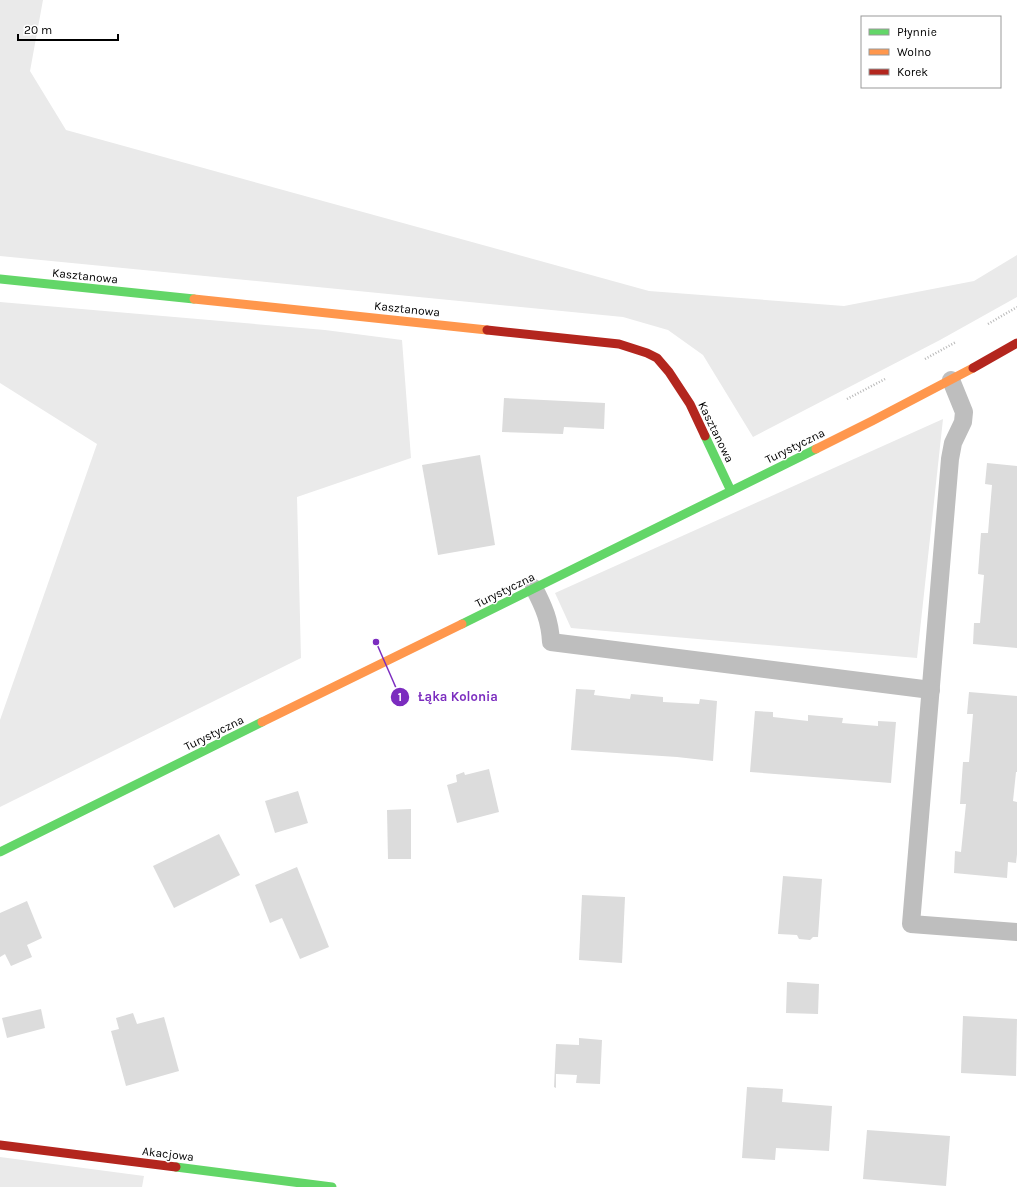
<svg xmlns="http://www.w3.org/2000/svg" width="1017" height="1187" font-family="Karla,sans-serif">
  <style>
    .green { fill: #eaeaea }
    .building { fill: #dcdcdc }
    .lines { fill: none; stroke-linecap: round; stroke-linejoin: round }
    .path { stroke: #b8b8b8; stroke-width: 2.5; stroke-dasharray: 1 2; stroke-linecap: butt }
    .lane { stroke: #bebebe; stroke-width: 18 }
    .fast { stroke: #63d668; stroke-width: 9 }
    .slow { stroke: #ff974d; stroke-width: 9 }
    .jam { stroke: #b3261e; stroke-width: 9 }
    .labels { text-anchor: middle; stroke-width: 3; stroke-linejoin: round; paint-order: stroke }
    .street-label { font-size: 12px; fill: #000; stroke: #fff }
    .leader { fill: none; stroke: #7b2cbf; stroke-width: 1.5 }
    .callout-dot { fill: #7b2cbf; stroke: #fff; stroke-width: 1.5 }
    .mark-label { font-size: 12px; text-anchor: middle; font-weight: bold; fill: #fff }
    .callout-label { font-size: 13px; text-anchor: middle; font-weight: bold; fill: #7b2cbf; stroke: #fff; stroke-width: 3; stroke-linejoin: round; paint-order: stroke }
  </style>
  <rect width="100%" height="100%" fill="#fff"/>
  <g class="green">
    <path d="M0 0H43L30 71 66 130 649 291 844 306 974 281 1017 255V297L940 340 753 437 703 355 668 330 623 317 0 256Z"/>
    <path d="M0 302 325 330 402 340 411 458 297 497 301 658 0 807V720L97 444 0 383Z"/>
    <path d="M943 419 917 658 571 628 555 593Z"/>
    <path d="M0 1157 144 1176 142 1187H0Z"/>
  </g>
  <g class="building">
    <path d="M504 398 605 403 604 429 564 427 563 434 502 432Z"/>
    <path d="M480 455 495 545 438 555 422 465Z"/>
    <path d="M987 463 1017 466V648L973 644 974 623H980L984 575 978 574 981 533H988L992 485 985 484Z"/>
    <path d="M576 689 595 690 594 695 611 697 630 699 631 694 663 697V702L699 704 700 699 717 701 713 761 677 757 571 750Z"/>
    <path d="M969 692 1017 696V772H1016L1013 801 1017 802V854L1016 863 1008 862 1007 878 954 873 955 851 961 852 966 804H960L963 762H969L973 714H967Z"/>
    <path d="M755 711 773 712V717L808 721V715L843 718 842 723 878 726V721L896 722 891 783 750 772Z"/>
    <path d="M489 769 499 812 457 823 447 785 457 782 456 775 464 772 465 775Z"/>
    <path d="M298 791 308 823 275 833 265 801Z"/>
    <path d="M411 809V859H388L387 810Z"/>
    <path d="M219 834 240 875 174 908 153 866Z"/>
    <path d="M297 867 329 947 300 959 282 918 270 923 255 885Z"/>
    <path d="M783 876 822 879 818 937H813L810 940 799 939 797 935 778 934Z"/>
    <path d="M582 895 625 897 622 963 579 960Z"/>
    <path d="M27 901 42 938 27 945 32 957 11 966 5 954 0 957V913Z"/>
    <path d="M787 982 819 984 818 1014 786 1013Z"/>
    <path d="M41 1009 45 1028 7 1038 2 1018Z"/>
    <path d="M133 1013 137 1024 164 1017 179 1071 126 1086 111 1031 119 1029 116 1018Z"/>
    <path d="M963 1016 1017 1019 1016 1076 961 1073Z"/>
    <path d="M579 1038 602 1040 600 1084 576 1083 577 1075 556 1074V1088L554 1087 556 1044 579 1045Z"/>
    <path d="M747 1087 783 1089 782 1102 832 1106 829 1151 776 1148 775 1160 742 1158Z"/>
    <path d="M867 1130 950 1136 946 1186 863 1179Z"/>
  </g>
  <g class="lines">
    <g class="path">
      <path d="M988 324 1017 307"/>
      <path d="M925 359 956 342"/>
      <path d="M847 399 885 379"/>
    </g>
    <g class="lane">
      <path d="M951 380 964 412 963 422 953 443 950 459 911 924 1017 932"/>
      <path d="M534 588C544 607 550 621 551 642L931 690"/>
    </g>
    <g class="fast">
      <path d="M0 279 194 299"/>
      <path d="M705 436 731 491"/>
      <path d="M462 624 816 449"/>
      <path d="M0 852 262 722"/>
      <path d="M176 1167 332 1187"/>
    </g>
    <g class="slow">
      <path d="M194 299 487 330"/>
      <path d="M816 449 872 421 973 368"/>
      <path d="M262 722 462 624"/>
    </g>
    <g class="jam">
      <path d="M487 330 619 344 647 353 657 358 669 372 690 404 705 436"/>
      <path d="M973 368 1017 343"/>
      <path d="M0 1145 176 1167"/>
    </g>
  </g>
  <g class="labels">
    <g class="street-label">
      <text transform="translate(85 276) rotate(6)" y="4">Kasztanowa</text>
      <text transform="translate(407 309) rotate(6)" y="4">Kasztanowa</text>
      <text transform="translate(716 432) rotate(64)" y="4">Kasztanowa</text>
      <text transform="translate(795 446) rotate(-26)" y="4">Turystyczna</text>
      <text transform="translate(505 590) rotate(-26)" y="4">Turystyczna</text>
      <text transform="translate(214 733) rotate(-26)" y="4">Turystyczna</text>
      <text transform="translate(168 1154) rotate(7)" y="4">Akacjowa</text>
    </g>
  </g>
  <path class="leader" d="M376 642L400 697"/>
  <g class="callout-dot">
    <circle cx="376" cy="642" r="4"/>
    <circle cx="400" cy="697" r="10"/>
  </g>
  <g class="mark-label">
    <text x="400" y="701">1</text>
  </g>
  <g class="callout-label">
    <text x="458" y="701">Łąka Kolonia</text>
  </g>
  <rect x="861" y="16" width="140" height="72" fill="#ffffff" stroke="#999999"/>
  <rect x="869" y="29" width="20" height="6" fill="#63d668" stroke="#999999"/>
  <text x="897" y="36" font-size="12" fill="#000000">Płynnie</text>
  <rect x="869" y="49" width="20" height="6" fill="#ff974d" stroke="#999999"/>
  <text x="897" y="56" font-size="12" fill="#000000">Wolno</text>
  <rect x="869" y="69" width="20" height="6" fill="#b3261e" stroke="#999999"/>
  <text x="897" y="76" font-size="12" fill="#000000">Korek</text>
  <path d="M18 34v6h100v-6" fill="none" stroke="#000000" stroke-width="2"/>
  <text x="24" y="34" font-size="12" fill="#000000" stroke="#ffffff" stroke-width="3" paint-order="stroke">20 m</text>
</svg>
